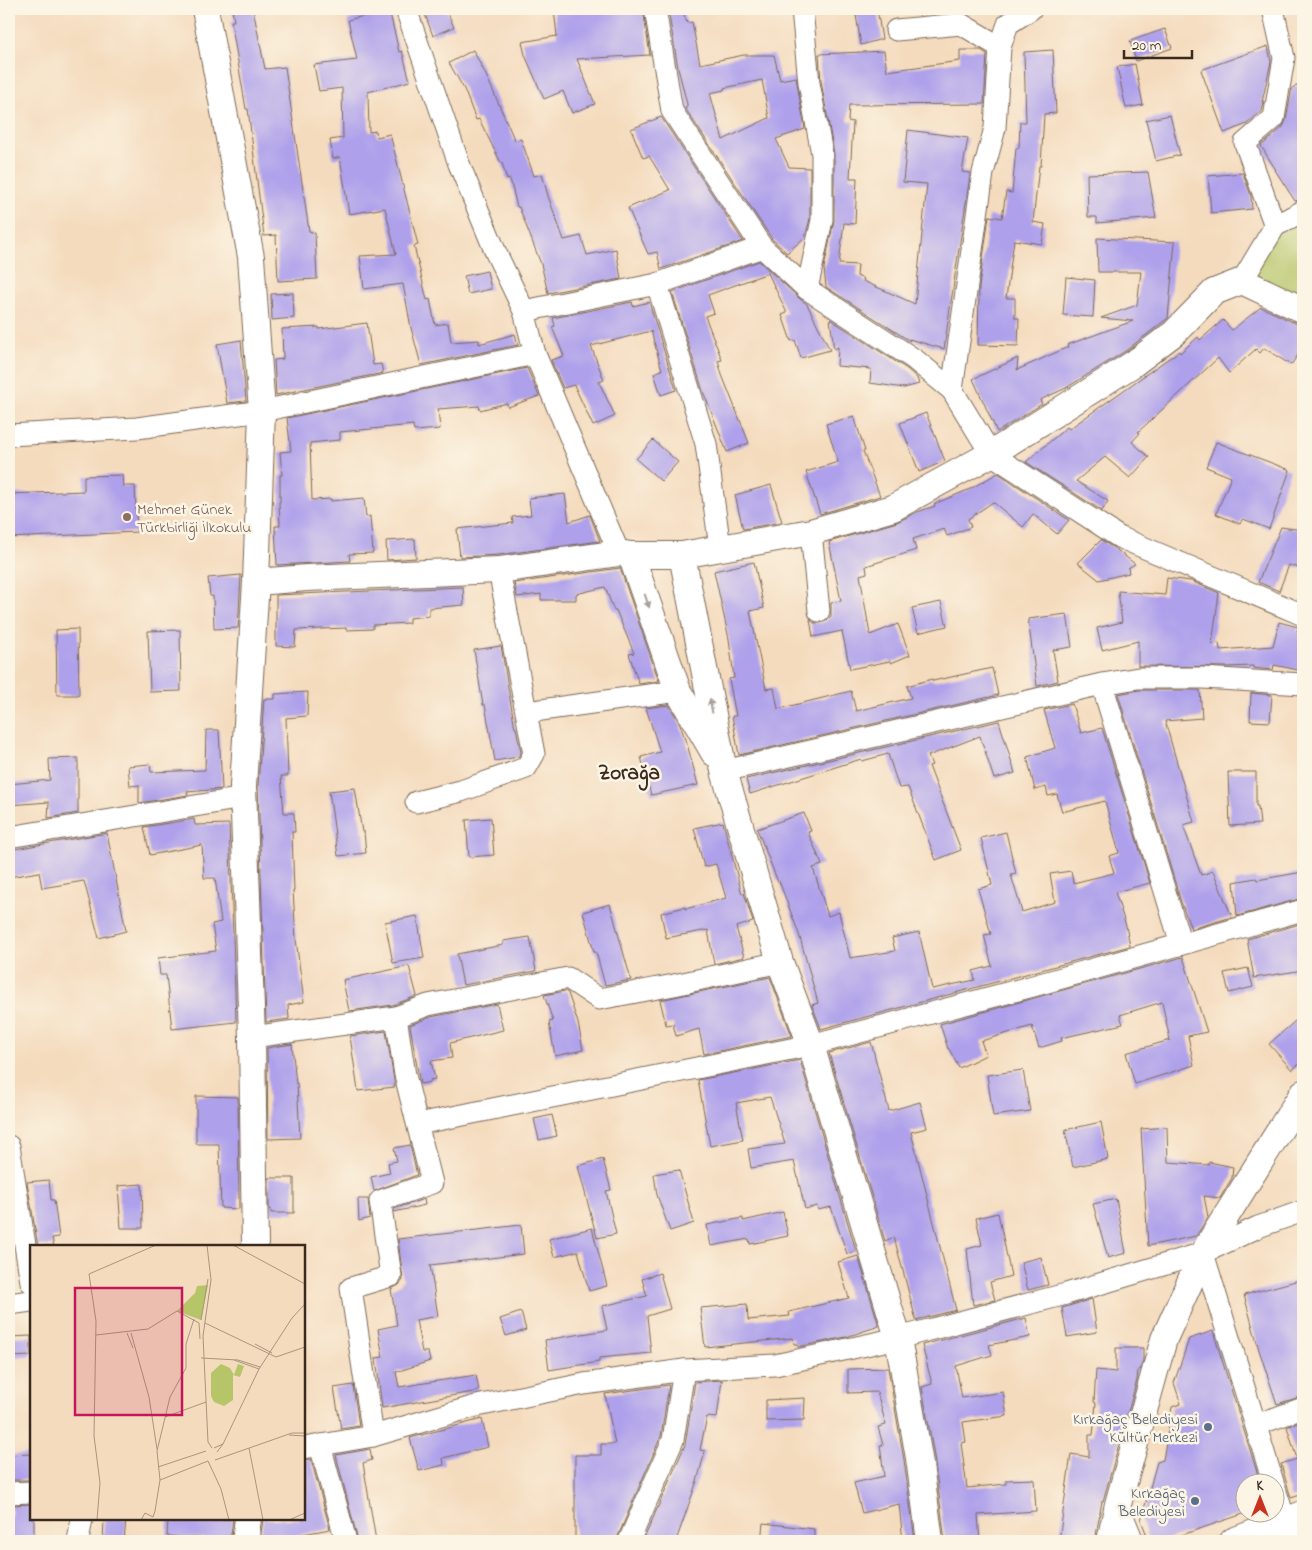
<svg xmlns="http://www.w3.org/2000/svg" width="1312" height="1550" font-family="'Indie Flower',sans-serif">
  <style>
    .park { fill: #b5c568; stroke: #787843 }
    .building { fill: #aea0eb; fill-rule: evenodd }
    .lines { fill: none; stroke-linecap: round; stroke-linejoin: round }
    .minor-casing { stroke: #7c6856; stroke-width: 23 }
    .tertiary-casing { stroke: #7c6856; stroke-width: 28 }
    .minor { stroke: #fff; stroke-width: 21 }
    .tertiary { stroke: #fff; stroke-width: 26 }
    .oneway { fill: #a79f9a }
    .education-dot { fill: #8d6e63; stroke: #fcf5e5; stroke-width: 2 }
    .service-dot { fill: #5c6f8a; stroke: #fcf5e5; stroke-width: 2 }
    .labels { text-anchor: middle; stroke-width: 5; stroke-linejoin: round; paint-order: stroke }
    .education-label { font-size: 16px; fill: #785e54; stroke: #fcf5e5; text-anchor: start }
    .service-label { font-size: 16px; fill: #4e5e75; stroke: #fcf5e5; text-anchor: end }
    .district-label { font-size: 21px; font-weight: bold; fill: #3b2a1e; stroke: #fcf5e5 }
    .inset-road { fill: none; stroke: #aa947e; stroke-width: 1 }
    .view { fill: #c2185b; fill-opacity: 0.15; stroke: #c2185b; stroke-width: 2.5 }
    .inset-edge { fill: none; stroke: #3b2a1e; stroke-width: 2.5 }
  </style>
  <rect width="100%" height="100%" fill="#fcf5e5"/>
  <filter id="ink" filterUnits="userSpaceOnUse"><feTurbulence type="fractalNoise" baseFrequency=".02" numOctaves="2"/><feDisplacementMap in="SourceGraphic" scale="10" xChannelSelector="R" yChannelSelector="G"/><feConvolveMatrix kernelMatrix="1 2 1 2 8 2 1 2 1" color-interpolation-filters="sRGB"/></filter>
  <filter id="wash" filterUnits="userSpaceOnUse"><feTurbulence type="fractalNoise" baseFrequency=".0096" numOctaves="4" result="noise"/><feDisplacementMap in="SourceGraphic" scale="20" xChannelSelector="R" yChannelSelector="G"/><feGaussianBlur stdDeviation="1.12" result="paint"/><feColorMatrix in="noise" values="0 0 0 0 0 0 0 0 0 0 0 0 0 0 0 0 0 1.4 0 .05"/><feComposite in="paint" operator="in"/></filter>
  <g filter="url(#wash)">
    <rect width="100%" height="100%" fill="#f4dbbe"/>
    <path class="park" d="M1303 213V308L1244 280 1276 227Z"/>
    <g id="blocks">
      <g class="building">
        <path d="M232 9H253L265 69 285 67 309 231 315 233 317 279 278 281 276 235 264 236 248 109H246L231 21H234Z"/>
        <path d="M366 9H389L399 52 402 51 410 81 368 92 369 132 376 131 377 137 390 134 418 245 414 246 427 300 430 299 435 325 448 323 451 342 479 340V344L515 334 518 345 421 365 411 328 403 284 364 289 360 256 396 254 385 208 349 214 340 157 333 159 330 140 343 138 342 88 319 91 314 65 357 60 348 20 368 15Z"/>
        <path d="M423 9H446L454 27 433 36Z"/>
        <path d="M554 9H643L650 55 577 59 595 104 572 113 563 91 544 99 525 55 522 42 557 36Z"/>
        <path d="M668 9H682L687 23 692 22 700 64 744 55H774L780 80 796 77 805 129 776 139 789 167 810 168V219L805 237 787 253 772 239 685 108 687 107V104L678 68ZM762 80 769 118 723 140 710 93 724 90V88Z"/>
        <path d="M855 9H877L882 39 861 45Z"/>
        <path d="M1165 29 1172 48 1136 61 1130 41Z"/>
        <path d="M1268 46 1271 62 1262 102 1264 101 1262 111 1247 124 1224 133 1201 70Z"/>
        <path d="M473 50 486 75 515 141 521 139 534 176 542 174 548 196 564 240 581 236 587 255 616 249 621 279 548 293 541 264 519 207H517L510 179 507 180 502 163H501L479 119 476 120 464 89 449 63Z"/>
        <path d="M960 50H981L987 54 984 104 849 105 848 121 853 122 850 178H857L855 224 844 223 839 264 858 265 857 276 864 279 863 281 915 304 927 184 903 182 908 130 968 138 962 172 970 173 969 182 944 349 909 339 910 341 826 287 824 268 834 220V154L821 81 819 54 884 51 887 71 960 61Z"/>
        <path d="M1053 50 1056 113 1044 114 1041 166H1039L1033 222 1045 224 1042 244 1014 240 1006 298H1015V318H1019L1018 346 978 345 979 287 989 216 1002 218 1006 192 1012 193 1016 148H1019L1020 122H1026L1024 52Z"/>
        <path d="M1135 64 1143 105 1126 108 1117 67Z"/>
        <path d="M1303 83V199L1295 201 1275 170H1276L1261 146 1283 127 1286 120 1292 88Z"/>
        <path d="M1170 115 1180 155 1156 161 1146 120Z"/>
        <path d="M661 117 743 241 661 269 657 252 648 254 628 208 670 190 649 156 643 158 631 129Z"/>
        <path d="M1148 172 1156 218 1097 223V217H1088L1087 174Z"/>
        <path d="M1243 173 1251 196 1252 209 1211 213 1208 176Z"/>
        <path d="M1097 238 1175 242 1168 318 1124 352 1066 388 1040 400 1042 404 997 432 973 379 1018 358 1017 370 1068 347 1067 345 1133 321 1101 318 1137 305 1141 272H1098Z"/>
        <path d="M759 261 799 298 807 304 830 350 801 358 795 340 791 341 782 315 787 313 768 273 708 295 714 313 705 316 722 360 718 361 722 375 749 443 727 452 703 391 672 292Z"/>
        <path d="M487 271 491 289 468 294 464 276Z"/>
        <path d="M1066 277 1095 280 1093 317 1063 315Z"/>
        <path d="M293 293 294 318 272 320 271 294Z"/>
        <path d="M632 302 633 306 649 302 676 390 661 395 654 373 662 370 651 331 591 346 604 380 599 382 615 416 593 426 574 385 563 388 551 360 564 356 552 327 555 326 553 318Z"/>
        <path d="M1261 307 1297 324 1303 325V347L1291 365 1264 348 1260 353 1256 349 1229 373 1218 358 1138 432 1140 433 1132 442 1149 457 1130 478 1105 457 1076 481 1108 501 1102 511 1026 462 1067 427 1069 429 1179 351 1180 353 1198 337 1200 340 1223 320 1232 330Z"/>
        <path d="M830 319 907 369 917 378 919 384 904 388 870 383 871 369 837 366 838 347 834 349Z"/>
        <path d="M367 323 373 365 381 364 383 373 276 395 274 360 283 359 282 329 319 327V329Z"/>
        <path d="M241 340 246 401 227 403 217 344Z"/>
        <path d="M527 368 539 396 508 407 507 403 480 410 479 406 438 409 440 429 414 431 413 425 340 432V440L310 443 312 500 331 499V501L364 498 366 517 370 516 373 553 349 554 350 561 277 565 275 526H280L279 502H280V475H282L280 452 291 451 287 418Z"/>
        <path d="M926 413 945 461 919 472 900 423Z"/>
        <path d="M854 416 865 451H863L880 496 820 514 806 472 838 462 826 424Z"/>
        <path d="M653 440 678 462 661 481 636 459Z"/>
        <path d="M1216 442 1290 470 1269 529 1243 519 1240 524 1216 514 1231 477 1206 467Z"/>
        <path d="M998 473 1069 520 1057 534 1033 514 1023 527 993 502 968 519 971 527 947 536 944 529 913 539 916 550 866 566 867 573 860 575 870 635 898 624 910 655 891 663 890 661 850 669 842 631 813 637 810 619 814 623H820L826 621 831 616V603L841 601 829 542 897 522 917 512 935 506 934 504 968 490Z"/>
        <path d="M122 475 123 486H135L137 532 9 538V494L84 491V476Z"/>
        <path d="M771 485 782 522 743 529 735 495Z"/>
        <path d="M565 494 569 522 590 515 600 541 498 555 460 557 457 529 513 523 512 517 531 515 529 498Z"/>
        <path d="M1281 527 1303 530V569L1289 565 1279 591 1258 582Z"/>
        <path d="M415 539 416 558 387 560 386 541Z"/>
        <path d="M1101 540 1117 550 1135 564 1128 568 1129 573 1099 580 1078 563Z"/>
        <path d="M754 562 764 608 750 611 766 689 774 688 778 709 851 691 856 711 911 698 907 686 932 679 933 681 992 668 998 695 739 755 732 716H736L729 679 734 678 729 639 714 571Z"/>
        <path d="M620 568 659 681 639 684 629 654 634 653 616 610 614 611 605 587 576 594V600H541V594L517 597 514 583Z"/>
        <path d="M241 575 238 628 214 629 213 596H210L208 578Z"/>
        <path d="M1167 578 1191 581 1219 593 1212 644 1219 643 1220 650 1273 646 1279 622 1298 627 1297 631 1303 633V671L1274 665 1273 670 1253 668V666L1226 667 1138 666V641L1102 650 1097 628 1122 622 1118 591 1165 595Z"/>
        <path d="M463 587 464 605 429 608V616L409 618V623L373 625V629L346 630V628L296 630 295 647 276 646V595Z"/>
        <path d="M941 602 947 626 918 633 912 608Z"/>
        <path d="M1067 614 1072 647 1053 650 1058 681 1037 686 1028 619Z"/>
        <path d="M78 629 79 695H57L56 630Z"/>
        <path d="M180 630 181 691 150 692 148 631Z"/>
        <path d="M501 646 515 728H516L521 752 518 757 495 761 485 705H483L474 650Z"/>
        <path d="M1139 690H1200L1202 718 1165 721 1194 822 1183 825 1201 875 1213 871 1232 917 1191 929 1181 902 1118 694Z"/>
        <path d="M308 692 307 716 286 718 288 776H281L284 813H294L295 832H292L294 891H293L296 939 304 1002 288 1005 289 1019 266 1022 258 786 264 699H275V694Z"/>
        <path d="M1251 693 1272 695 1270 722 1250 721Z"/>
        <path d="M1072 704 1081 733 1102 728 1150 883 1115 892 1126 926 1130 946 821 1029 812 1005 818 1003 799 934 779 881 778 882 757 829 804 813 811 831 808 832 822 865 813 868 828 916 839 912 850 958 895 951 892 938 919 932 932 989 975 980 973 971 992 966 984 935 991 934 978 889 992 885 981 838 1006 832 1016 874 1011 875 1022 912 1055 902 1050 874 1071 871 1073 883 1114 873 1109 856 1119 853 1105 801 1062 812 1057 794 1048 796 1046 787 1035 790 1027 757 1055 748 1044 710Z"/>
        <path d="M669 705 680 724 684 736H685L698 785 651 795 641 757 660 752 646 708Z"/>
        <path d="M999 721 1015 773 994 779 980 736 928 756 932 765 929 766 961 850 936 860 908 787 899 788 888 754 862 761 861 759 750 794 746 779Z"/>
        <path d="M206 730H219L222 789 187 792 188 795 139 803V785L130 786 128 766 150 764 151 772 205 770Z"/>
        <path d="M78 758V813L48 818 49 802 9 805V784L50 780 49 759Z"/>
        <path d="M1228 772H1256V806H1258L1260 824 1230 826Z"/>
        <path d="M355 788 362 832H364L366 853 338 856 329 791Z"/>
        <path d="M491 818 494 855 469 857 466 820Z"/>
        <path d="M194 819 195 825 229 824 236 1022 172 1029 166 975H160L158 958 216 951 212 924 221 922 215 878H204L202 845 150 855 144 827Z"/>
        <path d="M723 822 742 894 744 893 753 922 736 927 744 957 714 964 708 930 666 938 661 913 685 907V909L726 898 716 864 704 867 694 828Z"/>
        <path d="M107 833 126 931 99 938 84 881 42 888 39 872 9 877V850Z"/>
        <path d="M1303 872V898L1237 916 1234 882 1256 878 1257 880Z"/>
        <path d="M610 904 631 980 605 985 596 952H594L583 912Z"/>
        <path d="M417 916 424 958 393 963 385 922Z"/>
        <path d="M1303 923V970L1254 978 1247 939Z"/>
        <path d="M530 937 536 971 463 985 457 954 503 945V941Z"/>
        <path d="M1183 957 1207 1032 1188 1036 1194 1065 1135 1084 1126 1053 1170 1040 1162 1002 1120 1015 1123 1024 1061 1038 1062 1041 1039 1048 1032 1026 981 1041 986 1055 959 1068 949 1049H948L940 1024Z"/>
        <path d="M409 966 417 996 393 1005 349 1011 343 980Z"/>
        <path d="M1248 968 1253 987 1229 993 1224 973Z"/>
        <path d="M770 977 792 1036 704 1054 699 1029 676 1036 673 1024 666 1025 660 1000Z"/>
        <path d="M565 991 568 993 578 1023 583 1050 555 1056 549 1022 553 1021 544 995Z"/>
        <path d="M497 1004 503 1030 450 1043 452 1058 431 1061 435 1079 430 1080 431 1082 420 1084 410 1025 431 1017Z"/>
        <path d="M1303 1014V1061L1292 1070 1269 1044Z"/>
        <path d="M386 1031 395 1087 358 1091 350 1036Z"/>
        <path d="M871 1042 889 1111 920 1102 927 1128 911 1132 956 1310 916 1320 894 1237 885 1241 829 1053Z"/>
        <path d="M292 1044 296 1084 297 1083 300 1138 268 1139 267 1048Z"/>
        <path d="M800 1060 856 1251 847 1254 831 1207 818 1210 817 1206 805 1209 794 1161 751 1168 748 1149 785 1144 770 1097 736 1103 743 1140 710 1146 698 1080Z"/>
        <path d="M1023 1070 1030 1111 993 1116 987 1075Z"/>
        <path d="M196 1096 238 1097 239 1209 221 1208 219 1144H196Z"/>
        <path d="M552 1115 557 1136 539 1140 534 1119Z"/>
        <path d="M1101 1122 1108 1159 1073 1167 1065 1130Z"/>
        <path d="M1167 1127 1168 1162 1209 1165V1162L1233 1167 1232 1178 1220 1198 1204 1196 1208 1217 1196 1236 1148 1246 1141 1129Z"/>
        <path d="M410 1145 417 1175 374 1191 371 1177 390 1173 388 1163 397 1161 394 1148Z"/>
        <path d="M603 1159 611 1190 606 1191 616 1234 597 1238 578 1166Z"/>
        <path d="M679 1170 694 1223 670 1231 657 1195 654 1174Z"/>
        <path d="M269 1178H294V1213H271V1209H269Z"/>
        <path d="M49 1180 51 1200H54L59 1237 52 1238 54 1246H38L27 1182Z"/>
        <path d="M142 1184 143 1228H121L118 1186Z"/>
        <path d="M358 1199H368L370 1218 359 1221Z"/>
        <path d="M424 1199 425 1205 394 1212V1209Z"/>
        <path d="M1116 1199 1126 1253 1108 1258 1093 1204Z"/>
        <path d="M783 1212 788 1236 750 1244 749 1239 711 1246 707 1225 743 1218V1221Z"/>
        <path d="M998 1213 1011 1276 990 1282 995 1300 973 1305 967 1249 982 1245 976 1218Z"/>
        <path d="M521 1225 524 1254 430 1265 438 1316 416 1320 422 1352H428L430 1361 396 1372 399 1387 476 1375 479 1391 382 1408 376 1358 383 1357 378 1329 397 1325 391 1289 399 1285 403 1280 398 1239Z"/>
        <path d="M592 1228 607 1286 589 1291 578 1251 554 1257 549 1239Z"/>
        <path d="M858 1256 879 1326 846 1337 798 1347V1344H794L793 1338 705 1347 700 1308 747 1304 748 1320 790 1316 789 1312 849 1298 838 1262Z"/>
        <path d="M1041 1257 1048 1285 1028 1290 1021 1262Z"/>
        <path d="M660 1273 670 1309 647 1316 651 1353 599 1358V1362L549 1370 545 1340 607 1330 602 1306 647 1296 642 1279Z"/>
        <path d="M1303 1279V1396L1277 1404 1259 1350 1244 1295Z"/>
        <path d="M1092 1299 1097 1332 1067 1337 1062 1308Z"/>
        <path d="M521 1312 526 1330 506 1336 500 1319Z"/>
        <path d="M1026 1318 1030 1337 989 1345 992 1355 956 1366 962 1398 1003 1392 1007 1416 963 1422 966 1442 961 1443 967 1488 1006 1484V1480L1034 1479 1036 1511 978 1515 980 1541H945L934 1456 922 1387 932 1384 922 1345Z"/>
        <path d="M1213 1331 1260 1482H1244V1512H1249L1164 1541H1149L1141 1520 1157 1462 1163 1460 1172 1407 1181 1404 1174 1383 1189 1339Z"/>
        <path d="M31 1336V1356L9 1357V1337Z"/>
        <path d="M1116 1348H1143V1360L1140 1370H1138L1137 1380 1103 1501H1102L1095 1541H1059L1071 1454 1089 1457V1435H1093L1096 1403 1094 1402 1096 1370 1116 1372Z"/>
        <path d="M888 1368 904 1460 915 1541H903L899 1504 862 1513 854 1483 884 1476 880 1445H883L878 1427 886 1425 877 1392 848 1393V1369Z"/>
        <path d="M722 1380 717 1418 707 1417 700 1450 705 1451 698 1478 676 1541H643L685 1445 695 1382Z"/>
        <path d="M353 1385 359 1426 341 1429 334 1388Z"/>
        <path d="M669 1385 661 1436 618 1536 617 1541H575V1455H601V1444H615L605 1394Z"/>
        <path d="M805 1398 804 1420 766 1421V1400Z"/>
        <path d="M482 1419 488 1447 443 1458 444 1465 419 1471 410 1438Z"/>
        <path d="M1303 1421V1494L1291 1498 1281 1464 1297 1459 1287 1427Z"/>
        <path d="M370 1449 372 1460 363 1463 376 1541H358L336 1455Z"/>
        <path d="M31 1454V1480H9V1455Z"/>
        <path d="M311 1459 330 1529 287 1537V1541H260L263 1519H304V1460Z"/>
        <path d="M31 1504V1519H34V1541L9 1540V1518H12L11 1505Z"/>
        <path d="M104 1519H126L124 1541H103Z"/>
        <path d="M168 1519 217 1521V1519H233L230 1541H220V1539L167 1536Z"/>
        <path d="M763 1523 814 1529V1541H761Z"/>
      </g>
    </g>
  </g>
  <g filter="url(#ink)">
    <use href="#blocks" fill-opacity="0" stroke="#7c6856" stroke-width="1"/>
    <g class="lines">
      <defs>
        <g id="minor">
          <path d="M406 9 459 164 496 253 524 311 535 354 619 553"/>
          <path d="M655 9 672 111 762 247 807 289 914 359 952 390 991 454 1119 537 1303 615"/>
          <path d="M802 9 809 83 822 154V220L807 289"/>
          <path d="M1273 9 1284 58 1274 118 1245 143 1275 226"/>
          <path d="M896 30 961 24 1000 47"/>
          <path d="M1242 281 1275 226 1303 211"/>
          <path d="M657 284 706 444 720 548"/>
          <path d="M524 311 657 284 762 247"/>
          <path d="M952 390 983 173 995 128 1000 47 1008 24 1031 9"/>
          <path d="M9 435 137 428 262 411 535 354"/>
          <path d="M811 532 819 611"/>
          <path d="M1102 684 1181 944"/>
          <path d="M527 712 678 691"/>
          <path d="M724 771 1102 684 1138 678H1203L1303 684"/>
          <path d="M416 802 461 791 526 768 534 754 499 570"/>
          <path d="M9 837 243 798"/>
          <path d="M252 1037 396 1017 428 1005 568 978 599 999 674 985 780 962"/>
          <path d="M418 1124 811 1045 1033 986 1303 910"/>
          <path d="M9 1146 31 1282"/>
          <path d="M1203 1253 1273 1482"/>
          <path d="M9 1304 31 1301"/>
          <path d="M1256 1425 1303 1408"/>
          <path d="M373 1436 351 1288 391 1276 380 1201 432 1183 405 1075 396 1017"/>
          <path d="M320 1445 346 1541"/>
          <path d="M304 1448 373 1436 472 1407 584 1384 684 1370 775 1365 898 1338 1066 1294 1203 1253 1258 1227 1303 1211"/>
          <path d="M1274 1486 1292 1541"/>
          <path d="M9 1493 31 1492"/>
          <path d="M1118 1504 1133 1541"/>
          <path d="M78 1541 82 1519"/>
          <path d="M629 1541 673 1440 684 1370"/>
        </g>
        <g id="tertiary">
          <path d="M205 9 251 257 262 411 256 582 243 786 252 1037 255 1246"/>
          <path d="M631 555 678 691 714 753"/>
          <path d="M682 555 724 771 780 962 811 1045 898 1338 919 1458 930 1541"/>
          <path d="M256 582 307 578 499 570 619 553 631 555H682L811 532 893 508 991 454 1133 364 1174 333 1214 292 1242 281 1303 310"/>
          <path d="M245 1541 248 1519"/>
          <path d="M1110 1541 1118 1504 1164 1339 1203 1253 1303 1093"/>
          <path d="M1233 1541 1303 1514"/>
        </g>
      </defs>
      <use href="#minor" class="minor-casing"/>
      <use href="#tertiary" class="tertiary-casing"/>
      <use href="#minor" class="minor"/>
      <use href="#tertiary" class="tertiary"/>
    </g>
    <defs><path id="oneway-solid" d="M-6-.8H1V-3.2L6.5 0L1 3.2V.8H-6Z" transform="scale(1.25)"/></defs>
    <g class="oneway">
      <use href="#oneway-solid" transform="translate(647 601) rotate(71)"/>
      <use href="#oneway-solid" transform="translate(711 706) rotate(-101)"/>
    </g>
  </g>
  <circle class="education-dot" cx="127" cy="517" r="5"/>
  <g class="service-dot">
    <circle cx="1208" cy="1427" r="5"/>
    <circle cx="1195" cy="1501" r="5"/>
  </g>
  <g class="labels">
    <g class="education-label">
      <text x="137" y="514">Mehmet Günek<tspan x="137" dy="18">Türkbirliği İlkokulu</tspan></text>
    </g>
    <g class="service-label">
      <text x="1198" y="1424">Kırkağaç Belediyesi<tspan x="1198" dy="18">Kültür Merkezi</tspan></text>
      <text x="1185" y="1498">Kırkağaç<tspan x="1185" dy="18">Belediyesi</tspan></text>
    </g>
    <g class="district-label">
      <text x="629" y="779">Zorağa</text>
    </g>
  </g>
  <g transform="translate(30 1245)">
    <rect width="275" height="275" fill="#f4dbbe"/>
    <path d="M178 40 171 75 147 66 165 48 167 41ZM191 119 200 123 204 130 208 119 214 121 210 132 203 130V155L194 161 184 157 181 151V128Z" fill="#b5c568"/>
    <path class="inset-road" d="M177 0 181 35 173 91 178 197 182 203M203 0 275 39M171 75 178 34M169 78 170 94M175 78 246 112 275 102M97 88 103 103M101 88 119 152 127 204M66 90 118 84 147 66 169 78M225 99 242 108M171 113 208 115 230 122M204 115 229 124M135 172 176 157M259 190 275 191M193 199 229 124 262 73 275 59M184 203 193 199 187 207M219 203 233 275M185 215 262 188H275M178 216 191 244 199 275M128 222 176 206M130 235 178 216M67 275 70 238 64 191 66 76 59 29 126 0M111 275 115 268 123 272 125 266 130 235 127 206 140 152 156 123V99L164 74M259 275 275 268"/>
    <path class="view" d="M45 43H152V170H45Z"/>
    <rect width="275" height="275" class="inset-edge"/>
  </g>
  <rect width="1312" height="1550" fill="none" stroke="#fcf5e5" stroke-width="30"/>
  <g transform="translate(1260 1498)"><circle r="24" fill="#fcf5e5" stroke="#afa495"/>
  <path d="M0-4L9 19L0 12L-9 19Z" fill="#c8321e"/>
  <text y="-8" font-size="14" font-weight="bold" text-anchor="middle" fill="#3b2a1e">K</text>
  </g>
  <path d="M1124 50v8h68v-8" fill="none" stroke="#3b2a1e" stroke-width="2.5"/>
  <text x="1132" y="50" font-size="15" fill="#3b2a1e" stroke="#fcf5e5" stroke-width="4" paint-order="stroke">20 m</text>
</svg>
